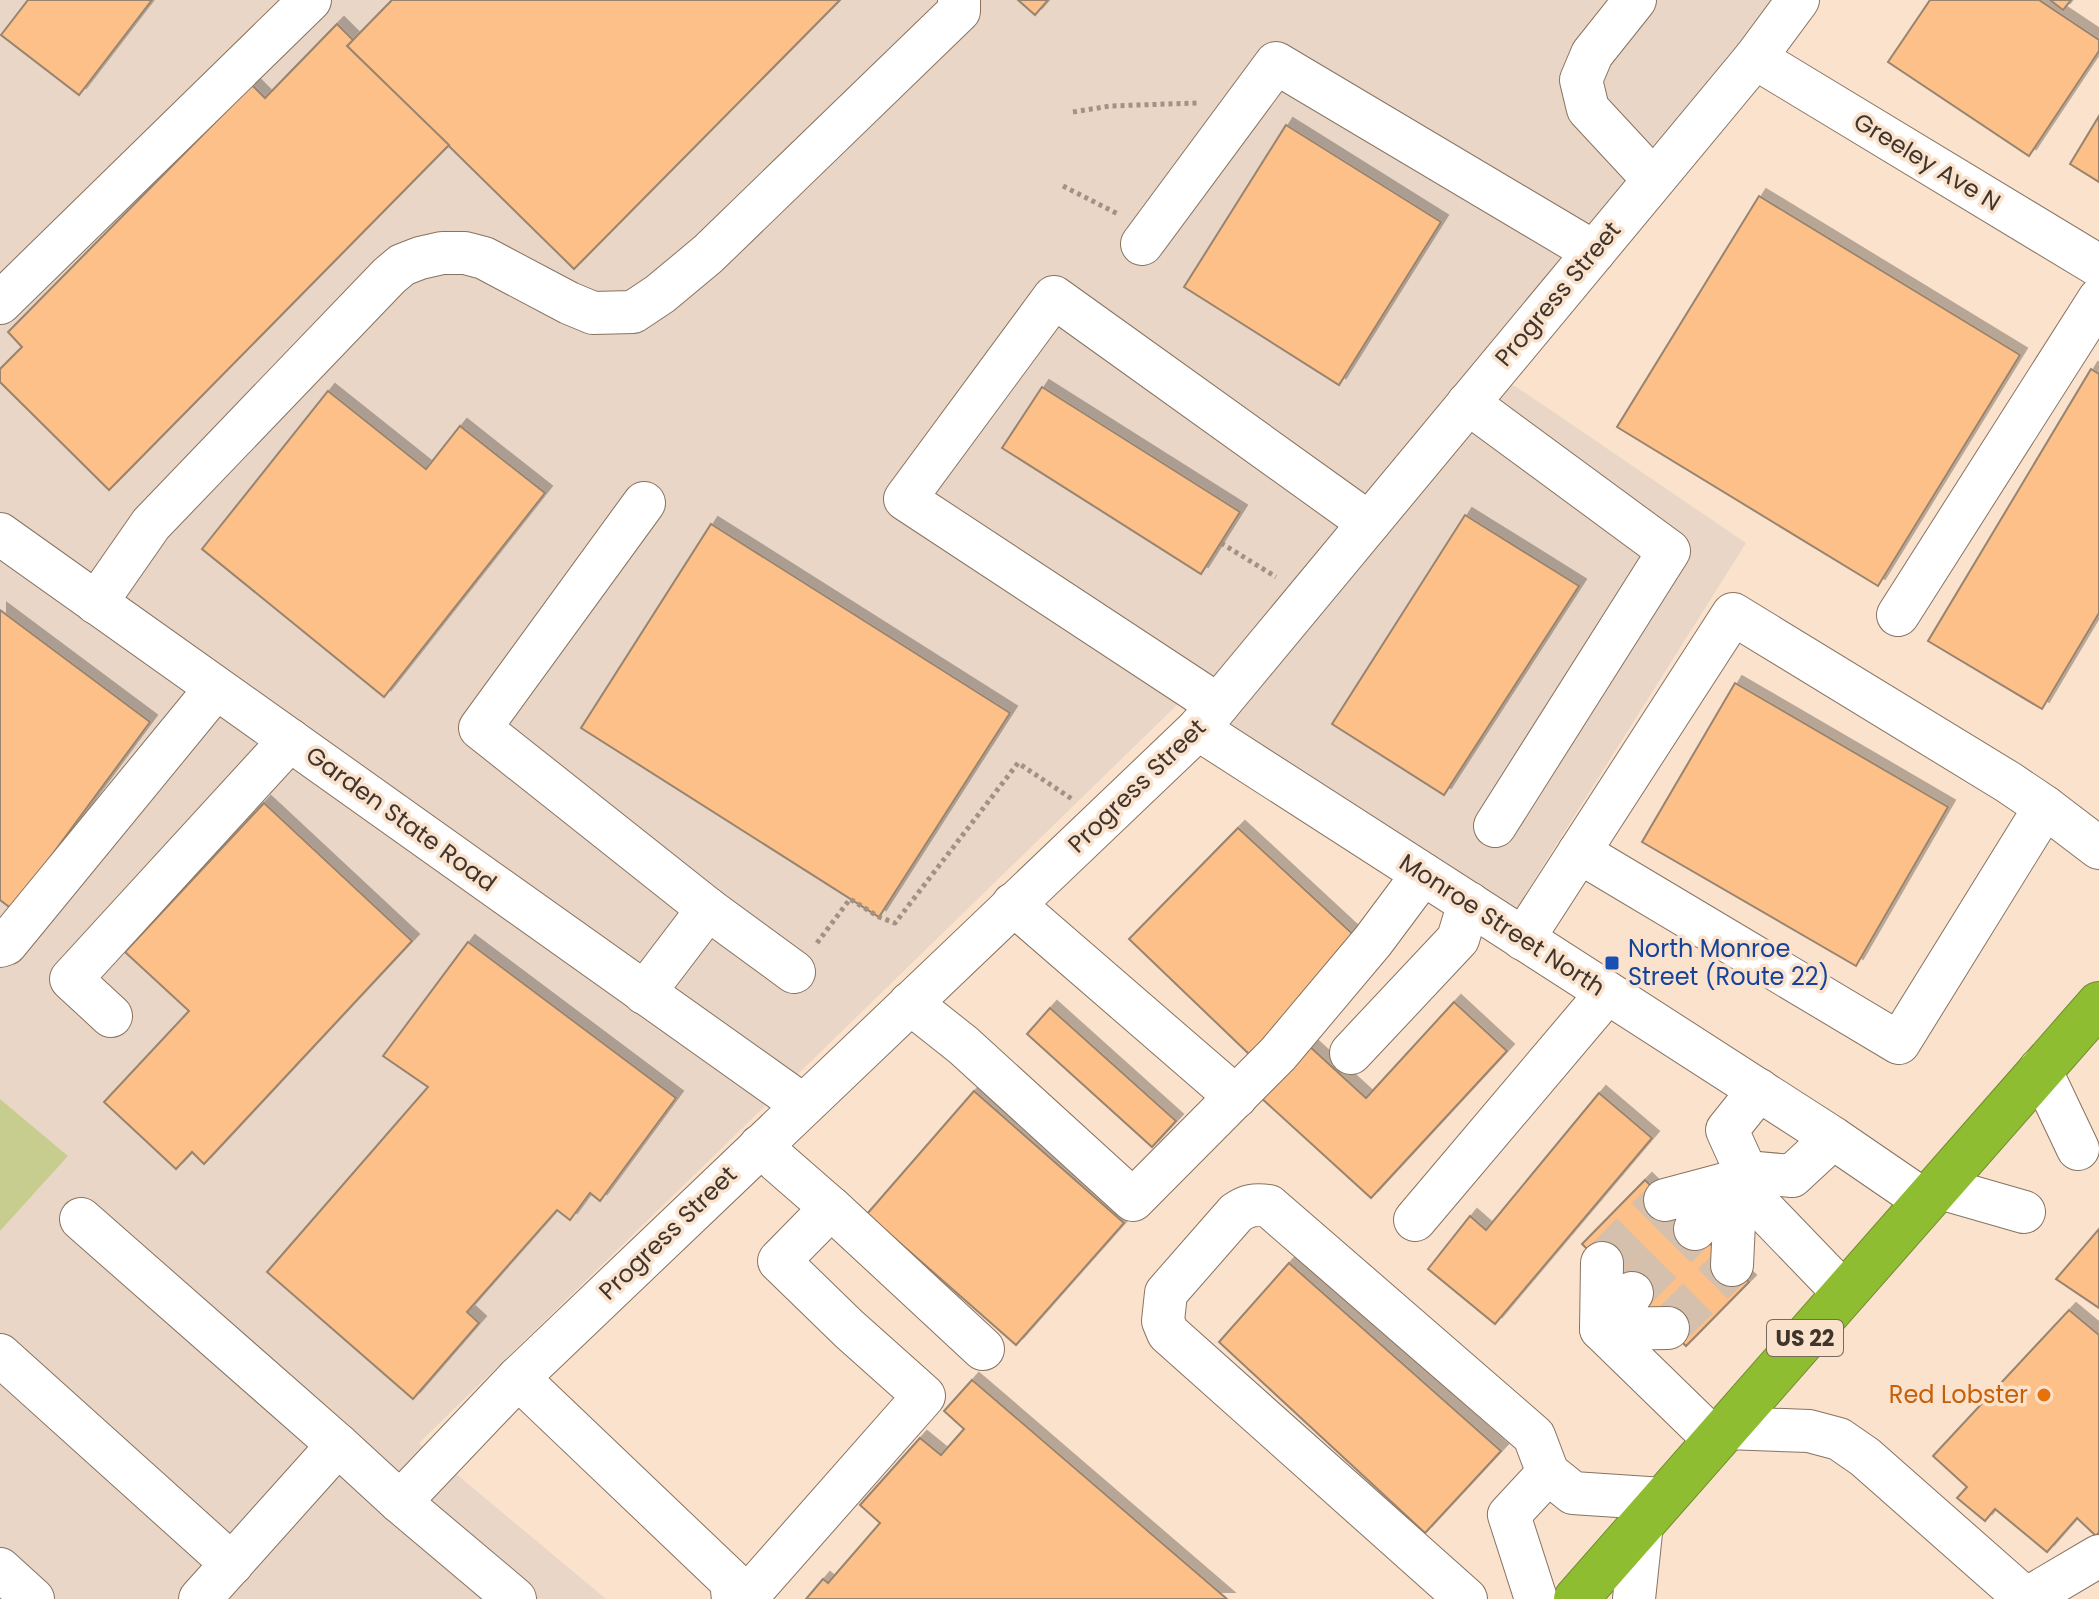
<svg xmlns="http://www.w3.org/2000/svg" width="2099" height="1599" font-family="Poppins,sans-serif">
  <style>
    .industrial { fill: #e9d6c6 }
    .green { fill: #c7cd8e }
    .building { fill: #fcc088; stroke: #998470; stroke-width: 2; filter: url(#shadow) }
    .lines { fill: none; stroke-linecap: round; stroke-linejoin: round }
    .minor-tunnel { stroke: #d5bfad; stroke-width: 42; stroke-dasharray: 42 21; stroke-linecap: butt }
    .minor-casing { stroke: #887360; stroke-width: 44 }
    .highway-casing { stroke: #728d30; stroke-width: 46 }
    .path { stroke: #a39283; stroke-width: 5; stroke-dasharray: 4 4; stroke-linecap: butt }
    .minor { stroke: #fff; stroke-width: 42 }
    .highway { stroke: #8ebd31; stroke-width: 44 }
    .transit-dot { fill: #1a4fb4; stroke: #fae2cd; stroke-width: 3 }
    .food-dot { fill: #e8710a; stroke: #fae2cd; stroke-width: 3 }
    .labels { text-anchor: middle; stroke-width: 7; stroke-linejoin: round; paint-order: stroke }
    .shield { fill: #fae2cd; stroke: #77695d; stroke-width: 2 }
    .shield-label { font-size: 22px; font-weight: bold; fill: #3f352d }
    .street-label { font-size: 24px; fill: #3f352d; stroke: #fae2cd }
    .transit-label { font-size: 24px; fill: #164399; stroke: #fae2cd; text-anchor: start }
    .food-label { font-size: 24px; fill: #c56008; stroke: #fae2cd; text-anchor: end }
  </style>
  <defs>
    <filter id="shadow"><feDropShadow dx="7" dy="-7" stdDeviation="0" flood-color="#0004"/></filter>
  </defs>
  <rect width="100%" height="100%" fill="#fae2cd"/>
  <path class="industrial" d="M0 0H1797L1493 382 1515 386 1746 543 1539 872 1509 922 1180 702 419 1443 606 1599H0V1231L68 1156 0 1099Z"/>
  <path class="green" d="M0 1099 68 1156 0 1231Z"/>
  <g class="building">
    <path d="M28 0H152L79 95 1 35Z"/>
    <path d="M392 0H840L574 269 347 46Z"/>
    <path d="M1018 0H1048L1035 15Z"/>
    <path d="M1930 0H2039L2099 40V51L2029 156 1888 62Z"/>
    <path d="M2050 0H2071L2063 10Z"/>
    <path d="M337 24 353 40 347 46 449 145 109 490 0 382V369L22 347 8 332 252 85 265 98Z"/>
    <path d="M2099 116V182L2070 164Z"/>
    <path d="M1286 125 1441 222 1339 385 1184 287Z"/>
    <path d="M1759 196 2020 355 1878 586 1617 427Z"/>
    <path d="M2091 369 2099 374V613L2042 709 1928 641Z"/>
    <path d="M1042 387 1240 512 1201 574 1002 448Z"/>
    <path d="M328 391 426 469 460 426 545 493 384 697 202 549Z"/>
    <path d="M1465 515 1579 586 1444 795 1332 724Z"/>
    <path d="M711 524 1010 713 879 917 581 728Z"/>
    <path d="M0 610 150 722 12 909 0 900Z"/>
    <path d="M1735 683 1948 807 1856 966 1642 842Z"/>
    <path d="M264 803 412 941 204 1164 192 1152 176 1169 104 1102 189 1011 125 952Z"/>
    <path d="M1238 828 1357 938 1250 1055 1129 939Z"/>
    <path d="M468 942 676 1098 600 1201 590 1193 570 1220 557 1210 467 1312 479 1323 413 1399 267 1272 428 1087 383 1056Z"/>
    <path d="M1454 1002 1507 1051 1371 1198 1259 1096 1307 1044 1366 1098Z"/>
    <path d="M1050 1008 1176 1121 1152 1147 1027 1034Z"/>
    <path d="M974 1091 1124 1223 1016 1345 867 1214Z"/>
    <path d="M1599 1093 1652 1138 1495 1324 1428 1269 1470 1216 1486 1230Z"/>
    <path d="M1645 1180 1749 1282 1686 1346 1582 1244Z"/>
    <path d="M2099 1229V1308L2056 1279Z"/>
    <path d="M1289 1263 1501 1451 1425 1533 1219 1342Z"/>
    <path d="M2069 1310 2099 1335V1532L2096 1536 2077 1518 2047 1552 1995 1509 1985 1521 1957 1498 1967 1487 1933 1456Z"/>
    <path d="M972 1380 978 1385 1227 1599H806L823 1579 828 1583 880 1523 860 1505 920 1438 941 1455 964 1429 944 1411Z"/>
  </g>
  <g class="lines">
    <g class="minor-tunnel">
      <path d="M1602 1263 1665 1200"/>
      <path d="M1632 1293 1695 1229"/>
      <path d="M1668 1328 1732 1265"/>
    </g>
    <defs>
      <g id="minor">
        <path d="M1635 0 1592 54 1581 80 1588 109 1653 179"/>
        <path d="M1755 58 2099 266"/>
        <path d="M1142 244 1276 63 1594 252"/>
        <path d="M0 303 310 0"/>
        <path d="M1468 403 1669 551 1495 826"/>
        <path d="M644 503 480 728 708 909 644 993"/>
        <path d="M0 534 803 1105"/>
        <path d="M96 603 151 524 389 276 402 265 420 258 442 253H465L484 258 569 303 593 313 633 312 660 294 708 254 959 11V0"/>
        <path d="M1898 615 2099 299"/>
        <path d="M1218 705 905 499 1054 297 1369 523"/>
        <path d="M1198 729 1833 1138 1925 1201"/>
        <path d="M1579 852 1899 1043 2045 807"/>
        <path d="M1013 904 1236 1097"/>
        <path d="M708 909 794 972"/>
        <path d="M1523 939 1733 614 2008 782 2045 807 2099 848"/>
        <path d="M0 946 6 944 216 688"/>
        <path d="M910 1003 963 1045 1133 1200 1278 1054 1373 941 1423 874"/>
        <path d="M111 1016 71 979 290 740"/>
        <path d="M1351 1053 1458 939 1469 903"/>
        <path d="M2040 1069 2078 1149"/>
        <path d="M760 1146 831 1208 983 1349"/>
        <path d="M1746 1172 1792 1176 1833 1138"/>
        <path d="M1736 1181 1844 1293"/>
        <path d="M1937 1187 2024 1212"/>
        <path d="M1665 1200 1736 1181 1695 1229"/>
        <path d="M81 1219 338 1445 200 1599"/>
        <path d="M1415 1220 1607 993"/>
        <path d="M1602 1263 1601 1329 1715 1440"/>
        <path d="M1732 1265 1736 1181 1746 1172 1727 1130 1759 1090"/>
        <path d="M1632 1293 1601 1329 1668 1328"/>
        <path d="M0 1355 232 1564"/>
        <path d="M518 1378 731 1581 733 1599"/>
        <path d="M1726 1428 1809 1431 1839 1439 1865 1457 2026 1599"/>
        <path d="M338 1445 400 1502 515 1599"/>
        <path d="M400 1502 518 1378 1198 729 1755 58 1798 0"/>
        <path d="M0 1569 33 1599"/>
        <path d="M745 1599 924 1396 849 1329 779 1261 831 1208"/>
        <path d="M1466 1599 1168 1333 1163 1321 1166 1293 1236 1213C1247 1205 1255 1204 1269 1206L1534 1436 1548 1473 1573 1493 1663 1499"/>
        <path d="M1536 1599 1509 1515 1548 1473"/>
        <path d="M1634 1599 1642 1523"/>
        <path d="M2026 1599 2099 1556"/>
      </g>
      <path id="highway" d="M1576 1599 2099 1004"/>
    </defs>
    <use href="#minor" class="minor-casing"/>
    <use href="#highway" class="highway-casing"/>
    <g class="path">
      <path d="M1073 112 1110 106 1197 103"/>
      <path d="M1063 186 1118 214"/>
      <path d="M1221 543 1276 577"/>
      <path d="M817 943 850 899 879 917 895 923 1018 763 1072 799"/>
    </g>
    <use href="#minor" class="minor"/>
    <use href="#highway" class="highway"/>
  </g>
  <rect class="transit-dot" x="1604" y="955" width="16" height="16" rx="4"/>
  <circle class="food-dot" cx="2044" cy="1395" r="8"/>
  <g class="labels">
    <rect class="shield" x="1767" y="1320" width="76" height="36" rx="6"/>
    <g class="shield-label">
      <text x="1805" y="1346">US 22</text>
    </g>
    <g class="street-label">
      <text transform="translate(1927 162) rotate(31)" y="8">Greeley Ave N</text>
      <text transform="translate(1558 294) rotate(-50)" y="8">Progress Street</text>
      <text transform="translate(1137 786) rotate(-44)" y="8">Progress Street</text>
      <text transform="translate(401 819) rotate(36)" y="8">Garden State Road</text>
      <text transform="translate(1502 925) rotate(33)" y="8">Monroe Street North</text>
      <text transform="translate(668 1233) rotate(-44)" y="8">Progress Street</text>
    </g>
    <g class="transit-label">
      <text x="1628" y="957">North Monroe<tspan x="1628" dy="28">Street (Route 22)</tspan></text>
    </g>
    <g class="food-label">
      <text x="2028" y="1403">Red Lobster</text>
    </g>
  </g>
</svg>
